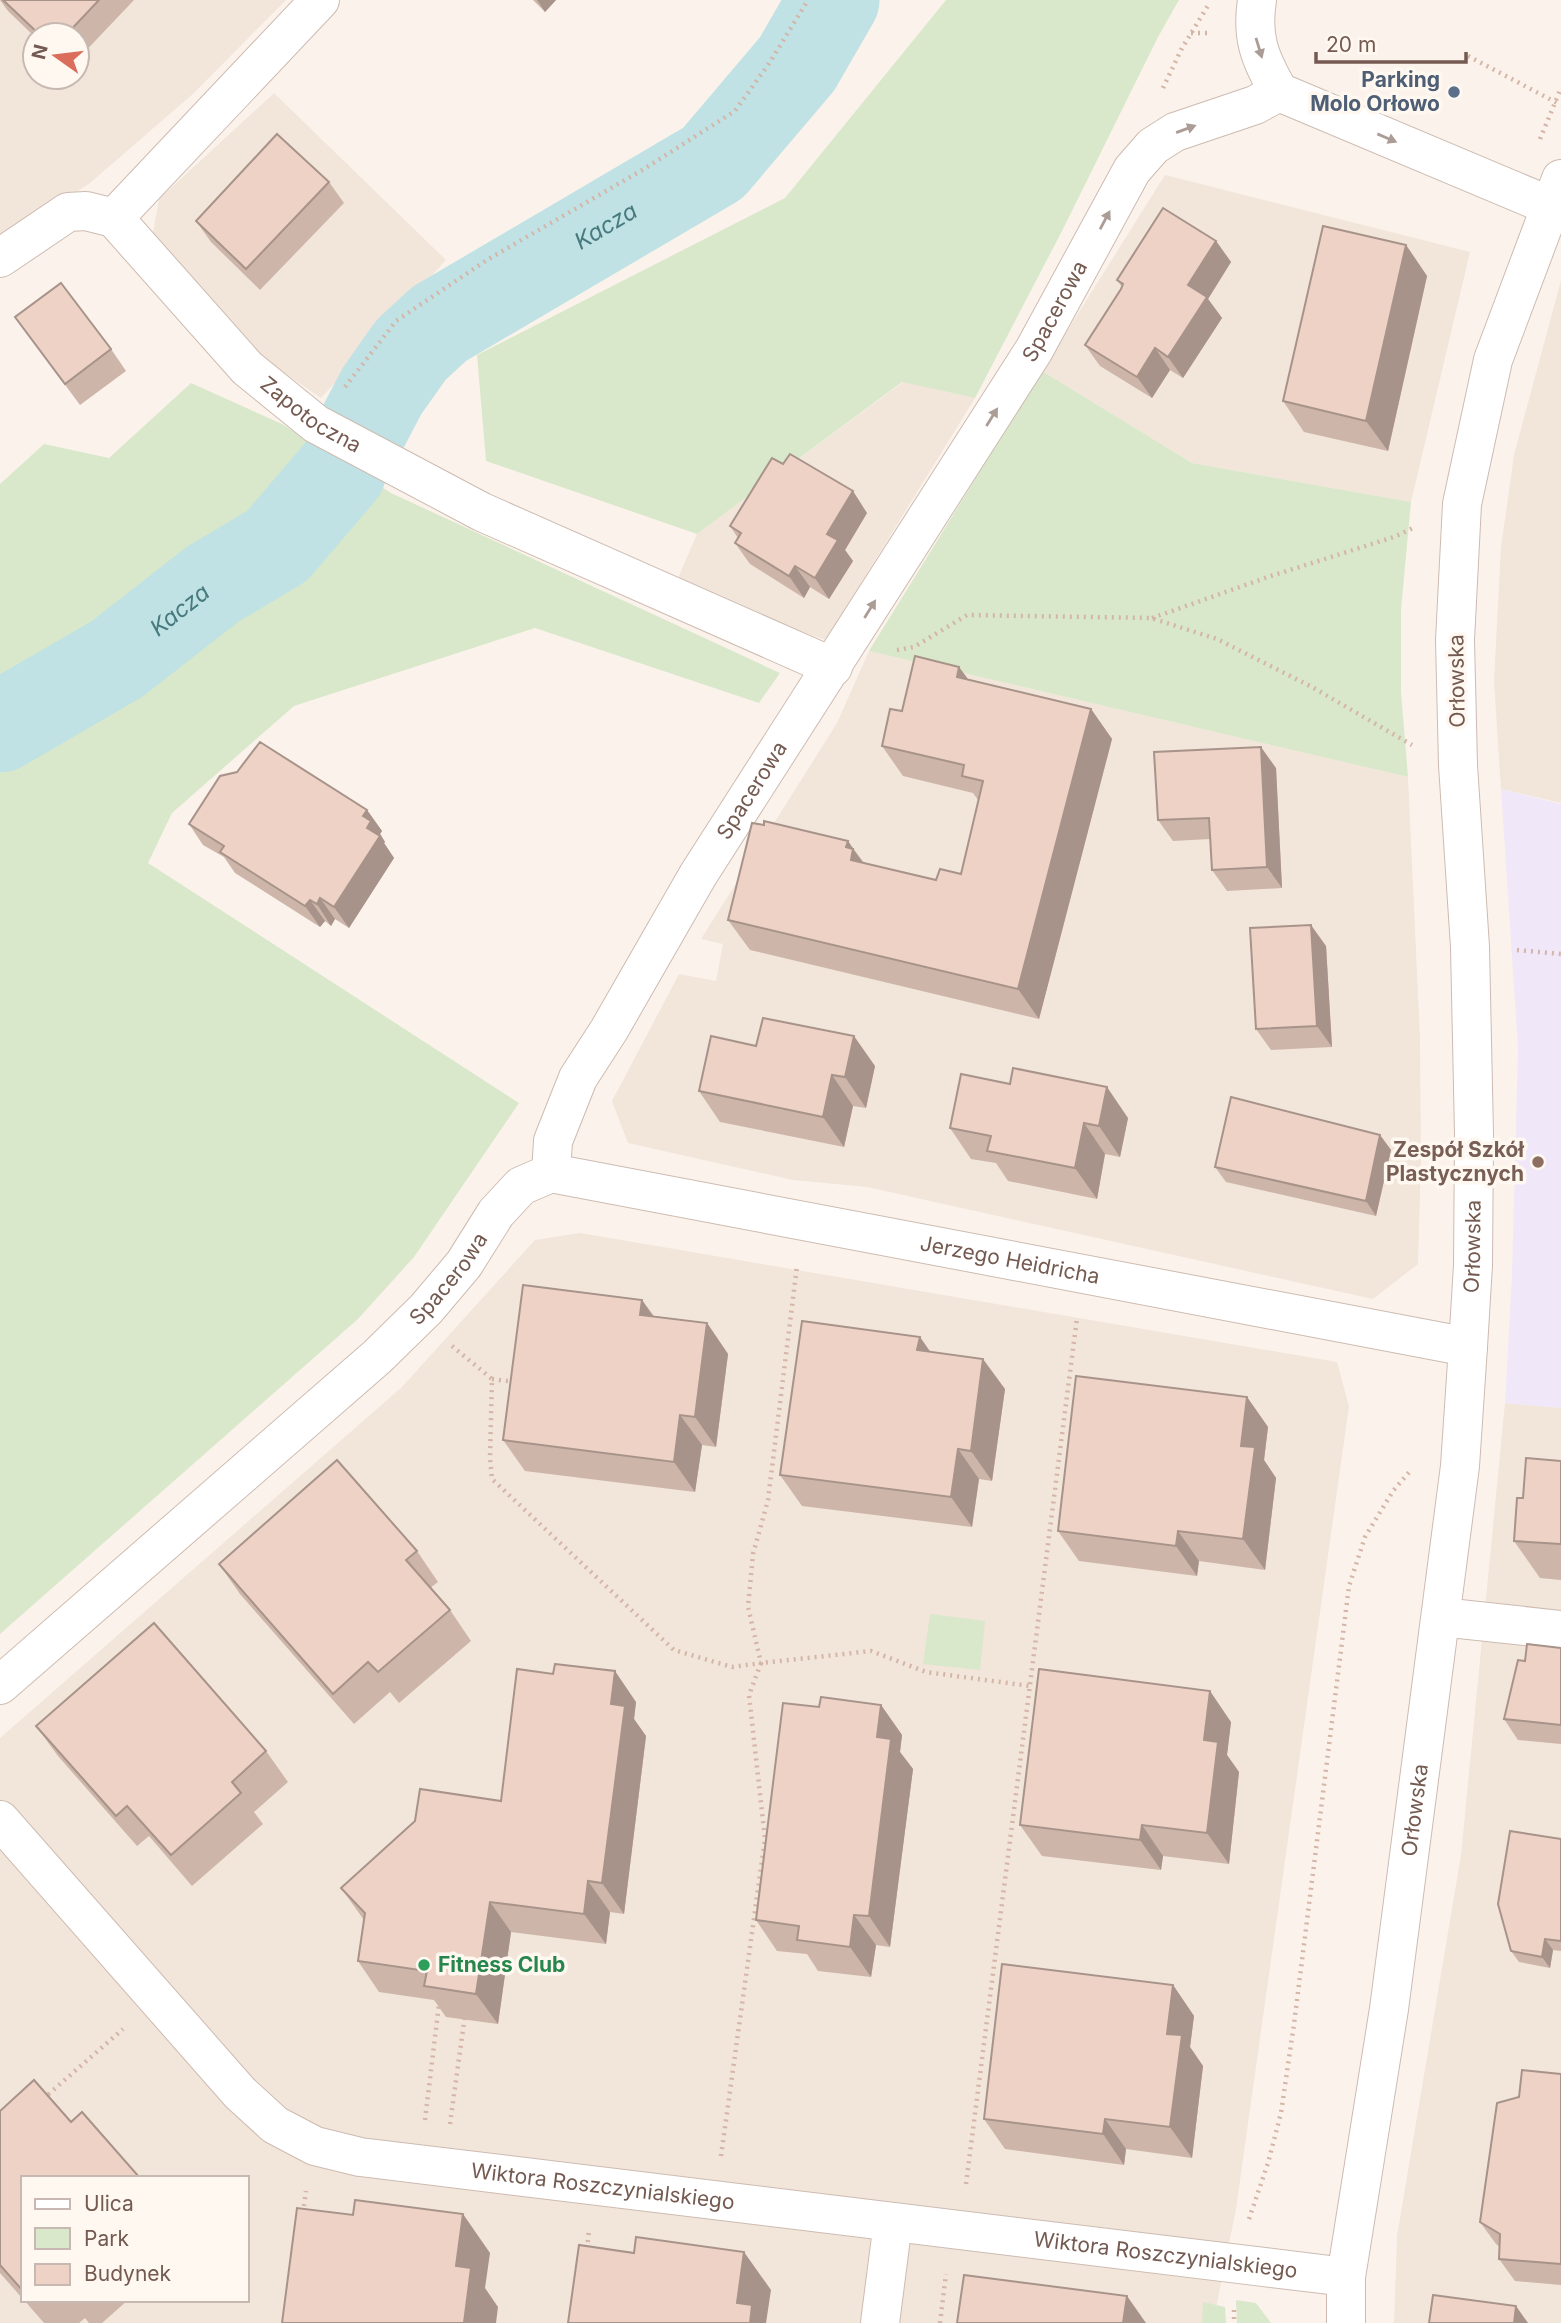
<svg xmlns="http://www.w3.org/2000/svg" width="1561" height="2323" font-family="Inter,sans-serif">
  <style>
    .residential { fill: #f2e5da; fill-rule: evenodd }
    .education { fill: #f0e7f8 }
    .green { fill: #d9e8ca }
    .lines { fill: none; stroke-linecap: round; stroke-linejoin: round }
    .river { stroke: #c0e2e4; stroke-width: 91 }
    .minor-casing { stroke: #cdbbb1; stroke-width: 40 }
    .path { stroke: #d4b5a7; stroke-width: 4.5; stroke-dasharray: 2 5; stroke-linecap: butt }
    .minor { stroke: #fff; stroke-width: 38 }
    .wall { fill: #cdb5a9 }
    .shaded-wall { fill: #a7938a }
    .building { fill: #eed2c5; stroke: #a7938a; stroke-width: 2 }
    .oneway { fill: #ac9c96 }
    .service-dot { fill: #5c6f8a; stroke: #fef8f1; stroke-width: 2.5 }
    .education-dot { fill: #8d6e63; stroke: #fef8f1; stroke-width: 2.5 }
    .leisure-dot { fill: #2e9e5b; stroke: #fef8f1; stroke-width: 2.5 }
    .labels { text-anchor: middle; stroke-width: 7; stroke-linejoin: round; paint-order: stroke }
    .service-label { font-size: 21px; font-weight: bold; fill: #4e5e75; stroke: #fef8f1; text-anchor: end }
    .street-label { font-size: 21px; fill: #745a50; stroke: #fef8f1 }
    .education-label { font-size: 21px; font-weight: bold; fill: #785e54; stroke: #fef8f1; text-anchor: end }
    .leisure-label { font-size: 21px; font-weight: bold; fill: #27864d; stroke: #fef8f1; text-anchor: start }
    .water-label { font-size: 23px; font-style: italic; fill: #477a7f; stroke: #fef8f1 }
  </style>
  <rect width="100%" height="100%" fill="#fbf3eb"/>
  <g class="residential">
    <path d="M0 0H286L194 93 90 183 0 244ZM35 35H77V77H35Z"/>
    <path d="M274 93 446 260 321 398 257 354 152 239 159 199Z"/>
    <path d="M1165 175 1470 252 1411 502 1192 463 1042 371Z"/>
    <path d="M1561 280V803L1501 789 1494 681 1501 547 1514 455Z"/>
    <path d="M903 382 975 398 826 640 722 604 676 583 697 534Z"/>
    <path d="M869 651 1408 777 1420 1038 1421 1158 1418 1264 1373 1299 867 1187 793 1180 628 1143 612 1101 679 974 716 981 723 944 701 939 837 723Z"/>
    <path d="M580 1233 1337 1362 1349 1406 1236 2209 1213 2323H0V1738L402 1387 535 1240ZM23 2178H247V2300H23Z"/>
    <path d="M1505 1403 1561 1408V2323H1394L1397 2236 1461 1855Z"/>
  </g>
  <path class="education" d="M1501 789 1561 804V1408L1505 1403 1512 1275 1518 1049Z"/>
  <g class="green">
    <path d="M946 0H1179L1158 37 1062 231 975 398 902 382 697 534 486 461 477 355 785 198Z"/>
    <path d="M1042 371 1192 463 1411 502 1401 610V692L1408 777 869 651Z"/>
    <path d="M191 383 282 424 391 493 780 673 759 703 535 628 294 706 172 813 148 863 519 1103 414 1257 358 1319 0 1634V484L44 444 109 458Z"/>
    <path d="M930 1614 985 1621 980 1670 923 1664Z"/>
    <path d="M1236 2300 1256 2303 1271 2323H1237Z"/>
    <path d="M1203 2302 1225 2307 1226 2323H1202Z"/>
  </g>
  <g class="lines">
    <g class="river">
      <path id="s1" d="M361 431 382 391 411 350 439 324 713 163 797 64 834 0"/>
      <path id="s2" d="M0 727 117 659 213 584 277 546 341 471"/>
    </g>
    <defs>
      <g id="minor">
        <path d="M1257 0C1251 38 1260 59 1279 92"/>
        <path d="M1279 92 1550 206"/>
        <path id="s3" d="M114 218 247 368 316 424 482 512 833 667"/>
        <path d="M114 218 320 0"/>
        <path d="M0 258 68 212 86 211 114 218"/>
        <path id="s4" d="M551 1173 553 1141 578 1078 609 1030 698 875 1034 350 1132 170 1153 146 1175 132 1255 105 1279 92"/>
        <path id="s5" d="M551 1173 1468 1347"/>
        <path d="M1441 1617 1561 1630"/>
        <path id="s6" d="M0 1685 377 1357 426 1309 464 1264 496 1213 521 1186 551 1173"/>
        <path id="s7" d="M0 1820 240 2093 275 2125 315 2146 360 2157 1346 2277"/>
        <path d="M880 2323 893 2222"/>
        <path id="s8" d="M1346 2323V2277L1389 2009 1460 1466 1468 1347 1473 1265 1474 1134 1470 947 1458 765 1455 640 1462 504 1493 360 1561 179"/>
      </g>
    </defs>
    <use href="#minor" class="minor-casing"/>
    <g class="path">
      <path d="M1191 33H1210"/>
      <path d="M1468 56 1561 105"/>
      <path d="M1163 88 1182 48 1209 4"/>
      <path d="M1540 139 1561 88"/>
      <path d="M345 387 396 321 487 260 644 169 735 111 770 62 808 0"/>
      <path d="M1152 618 1271 576 1394 537 1415 527"/>
      <path d="M897 650 914 647 967 615 1151 618 1217 639 1312 687 1412 745"/>
      <path d="M1517 950 1561 954"/>
      <path d="M452 1346 492 1379 490 1458 492 1479 674 1650 732 1667 761 1663 748 1607 753 1554 768 1500 797 1266"/>
      <path d="M492 1379 515 1382"/>
      <path d="M43 2099 123 2029"/>
      <path d="M425 2120 439 2004"/>
      <path d="M450 2124 465 2015"/>
      <path d="M721 2156 765 1839 749 1695 761 1663 871 1651 926 1672 1030 1686"/>
      <path d="M966 2184 1077 1318"/>
      <path d="M303 2213 306 2191"/>
      <path d="M1249 2219 1268 2163 1281 2113 1294 2024 1349 1586 1365 1537 1393 1491 1411 1470"/>
      <path d="M587 2249 589 2230"/>
      <path d="M1234 2310V2323"/>
      <path d="M940 2323 946 2274"/>
    </g>
    <use href="#minor" class="minor"/>
  </g>
  <g class="wall">
    <path d="M0 0H134L77 60V35H35V37L8 11Z"/>
    <path d="M533 0H556L545 12Z"/>
    <path d="M329 182 344 203 260 290 211 242 196 221Z"/>
    <path d="M1216 241 1231 262 1208 299 1222 318 1183 378 1170 370 1152 398 1100 366 1085 345 1122 287 1117 280Z"/>
    <path d="M1406 245 1427 276 1388 451 1304 432 1283 401Z"/>
    <path d="M15 317 111 349 126 371 80 405Z"/>
    <path d="M867 513 845 550 853 561 829 599 810 587 804 598 750 564 735 543 738 538 730 526Z"/>
    <path d="M959 667 968 679 1091 709 1112 739 1039 1019 750 950 728 920 848 841 864 863 936 880 961 874 978 800 973 793 903 776 882 746 902 711Z"/>
    <path d="M1276 768 1282 888 1227 891 1212 870 1210 839 1173 841 1158 820Z"/>
    <path d="M367 810 382 831 380 834 385 842 384 843 394 858 349 928 335 919 331 926 325 921 320 927 235 873 224 857 203 845 189 824Z"/>
    <path d="M1326 946 1332 1047 1271 1050 1256 1029Z"/>
    <path d="M756 1046 875 1066 866 1108 853 1106 844 1147 720 1122 699 1091Z"/>
    <path d="M1128 1118 1120 1157 1105 1154 1097 1199 1008 1181 996 1163 971 1159 950 1128Z"/>
    <path d="M1380 1135 1391 1150 1376 1216 1226 1182 1215 1167Z"/>
    <path d="M642 1300 654 1316 707 1323 728 1354 716 1447 702 1445 695 1492 525 1471 503 1440Z"/>
    <path d="M930 1352 1005 1389 992 1481 979 1479 972 1527 802 1506 780 1475Z"/>
    <path d="M1247 1397 1268 1427 1264 1460 1276 1478 1265 1570 1199 1561 1197 1576 1079 1561 1058 1531Z"/>
    <path d="M1561 1461V1580L1540 1578 1514 1541 1523 1498Z"/>
    <path d="M417 1551 438 1582 430 1588 450 1610 471 1641 399 1703 390 1692 354 1724 240 1594 219 1564Z"/>
    <path d="M1561 1648V1744L1518 1740 1504 1719 1525 1661Z"/>
    <path d="M636 1702 634 1719 646 1736 624 1914 610 1912 606 1944 511 1932 498 2024 446 2017 434 2000 379 1992 358 1961 364 1920 341 1888 501 1801Z"/>
    <path d="M881 1705 902 1735 900 1752 913 1769 890 1947 876 1945 871 1977 818 1971 807 1954 777 1951 756 1920 819 1707Z"/>
    <path d="M1231 1722 1227 1755 1239 1772 1229 1864 1163 1856 1161 1870 1042 1856 1020 1825Z"/>
    <path d="M36 1726 266 1751 288 1782 254 1812 263 1824 192 1886 149 1836 137 1846 58 1756Z"/>
    <path d="M1561 1839V1951L1553 1950 1550 1968 1519 1962 1511 1951Z"/>
    <path d="M1173 1985 1194 2016 1190 2047 1203 2066 1192 2158 1126 2149 1124 2165 1005 2149 984 2119Z"/>
    <path d="M1561 2074V2285L1515 2281 1499 2259 1500 2247 1496 2244 1480 2222 1519 2097Z"/>
    <path d="M0 2111 23 2178V2299L0 2273Z"/>
    <path d="M24 2300H128L102 2323H89L85 2318 79 2323H44Z"/>
  </g>
  <g class="shaded-wall">
    <path d="M537 0H556L545 12Z"/>
    <path d="M1216 241 1231 262 1208 299 1222 318 1183 378 1168 357 1188 285Z"/>
    <path d="M1406 245 1427 276 1388 451 1366 421Z"/>
    <path d="M1155 348 1170 370 1152 398 1137 377Z"/>
    <path d="M853 491 867 513 845 550 853 561 829 599 815 578 827 534Z"/>
    <path d="M795 566 810 587 804 598 789 576Z"/>
    <path d="M959 667 981 697 957 677Z"/>
    <path d="M1091 709 1112 739 1039 1019 1018 989Z"/>
    <path d="M1261 747 1276 768 1282 888 1267 867Z"/>
    <path d="M367 810 382 831 380 834 385 842 384 843 394 858 349 928 334 907 367 828 363 816Z"/>
    <path d="M848 841 853 849 875 879 851 860 846 847Z"/>
    <path d="M320 898 335 919 331 926 317 904Z"/>
    <path d="M310 900 325 921 320 927 305 906Z"/>
    <path d="M1311 925 1326 946 1332 1047 1317 1026Z"/>
    <path d="M854 1036 875 1066 866 1108 845 1077Z"/>
    <path d="M832 1075 853 1106 844 1147 823 1117Z"/>
    <path d="M1107 1087 1128 1118 1120 1157 1099 1126Z"/>
    <path d="M1084 1123 1105 1154 1097 1199 1075 1168Z"/>
    <path d="M1380 1135 1391 1150 1376 1216 1366 1201Z"/>
    <path d="M642 1300 663 1331 640 1315Z"/>
    <path d="M707 1323 728 1354 716 1447 695 1417Z"/>
    <path d="M920 1337 941 1367 917 1350Z"/>
    <path d="M983 1359 1005 1389 992 1481 971 1451Z"/>
    <path d="M1247 1397 1268 1427 1264 1460 1276 1478 1265 1570 1243 1539 1241 1446Z"/>
    <path d="M680 1415 702 1445 695 1492 674 1462Z"/>
    <path d="M958 1449 979 1479 972 1527 951 1497Z"/>
    <path d="M1178 1531 1199 1561 1197 1576 1176 1546Z"/>
    <path d="M615 1671 636 1702 634 1719 646 1736 624 1914 602 1883 611 1704Z"/>
    <path d="M1210 1691 1231 1722 1227 1755 1239 1772 1229 1864 1207 1833 1204 1740Z"/>
    <path d="M881 1705 902 1735 900 1752 913 1769 890 1947 869 1916 877 1737Z"/>
    <path d="M1142 1825 1163 1856 1161 1870 1140 1840Z"/>
    <path d="M588 1881 610 1912 606 1944 584 1914Z"/>
    <path d="M490 1902 511 1932 498 2024 476 1994Z"/>
    <path d="M854 1915 876 1945 871 1977 850 1947Z"/>
    <path d="M1545 1939 1553 1950 1550 1968 1542 1957Z"/>
    <path d="M1173 1985 1194 2016 1190 2047 1203 2066 1192 2158 1170 2127 1167 2034Z"/>
    <path d="M1105 2119 1126 2149 1124 2165 1103 2134Z"/>
    <path d="M463 2214 490 2253 485 2288 498 2307 496 2323H464L456 2266Z"/>
    <path d="M744 2252 771 2290 766 2323H750L737 2303Z"/>
    <path d="M1127 2296 1146 2323H1123Z"/>
    <path d="M1516 2306 1528 2323H1514Z"/>
  </g>
  <g class="building">
    <path d="M3 0H99L66 35H40Z"/>
    <path d="M277 134 329 182 246 269 196 221Z"/>
    <path d="M1163 208 1216 241 1188 285 1207 297 1168 357 1155 348 1137 377 1085 345 1121 289 1123 284 1117 280Z"/>
    <path d="M1323 226 1406 245 1366 421 1283 401Z"/>
    <path d="M61 283 111 349 65 384 15 317Z"/>
    <path d="M790 454 853 491 827 534 838 540 815 578 795 566 789 576 735 543 741 533 730 526 772 458 783 464Z"/>
    <path d="M915 656 959 667 957 677 1091 709 1018 989 728 920 752 823 764 825V821L848 841 846 847 853 849 851 860 936 880 940 869 961 874 983 781 962 776 964 765 882 746 890 709 902 711Z"/>
    <path d="M260 742 367 810 363 816 371 821 367 828 380 836 334 907 320 898 317 904 310 900 305 906 220 852 224 846 189 824 220 776 237 772Z"/>
    <path d="M1261 747 1267 867 1212 870 1209 818 1158 820 1154 752Z"/>
    <path d="M1311 925 1317 1026 1256 1029 1250 928Z"/>
    <path d="M763 1018 854 1036 845 1077 832 1075 823 1117 699 1091 711 1036 756 1046Z"/>
    <path d="M1013 1068 1107 1087 1099 1126 1084 1123 1075 1168 987 1151 991 1136 950 1128 961 1074 1010 1084Z"/>
    <path d="M1231 1097 1380 1135 1366 1201 1215 1167Z"/>
    <path d="M523 1285 642 1300 640 1315 707 1323 695 1417 680 1415 674 1462 503 1440Z"/>
    <path d="M802 1321 920 1337 917 1350 983 1359 971 1451 958 1449 951 1497 780 1475Z"/>
    <path d="M1076 1376 1247 1397 1241 1446 1255 1447 1243 1539 1178 1531 1176 1546 1058 1531Z"/>
    <path d="M1526 1458 1561 1461V1544L1514 1541 1517 1498H1523Z"/>
    <path d="M337 1460 417 1551 406 1560 450 1610 378 1672 368 1662 333 1694 219 1564Z"/>
    <path d="M154 1623 266 1751 232 1782 241 1793 171 1855 127 1806 116 1816 36 1726Z"/>
    <path d="M1527 1644 1561 1648V1725L1504 1719 1518 1660 1525 1661Z"/>
    <path d="M555 1664 615 1671 611 1704 625 1706 602 1883 588 1881 584 1914 490 1902 476 1994 424 1986 427 1971 358 1961 365 1913 341 1888 415 1821 420 1789 501 1801 517 1669 553 1674Z"/>
    <path d="M1039 1669 1210 1691 1204 1740 1218 1742 1207 1833 1142 1825 1140 1840 1020 1825Z"/>
    <path d="M821 1697 881 1705 877 1737 891 1739 869 1916 854 1915 850 1947 797 1940 799 1926 756 1920 783 1703 819 1707Z"/>
    <path d="M1510 1831 1561 1839V1941L1545 1939 1542 1957 1511 1951 1498 1904Z"/>
    <path d="M1002 1964 1173 1985 1167 2034 1182 2035 1170 2127 1105 2119 1103 2134 984 2119Z"/>
    <path d="M1522 2070 1561 2074V2264L1499 2259 1500 2234 1480 2222 1497 2103 1519 2097Z"/>
    <path d="M34 2080 71 2122 82 2112 140 2178H23V2291L0 2265V2111Z"/>
    <path d="M355 2200 463 2214 456 2266 471 2268 464 2323H282L297 2208 353 2215Z"/>
    <path d="M636 2237 744 2252 737 2303 752 2305 750 2323H568L579 2245 634 2253Z"/>
    <path d="M964 2275 1127 2296 1123 2323H957Z"/>
    <path d="M1433 2295 1516 2306 1514 2323H1429Z"/>
  </g>
  <defs><path id="oneway-solid" d="M-6-.8H1V-3.2L6.5 0L1 3.2V.8H-6Z" transform="scale(1.75)"/></defs>
  <g class="oneway">
    <use href="#oneway-solid" transform="translate(1259 48) rotate(73)"/>
    <use href="#oneway-solid" transform="translate(1186 129) rotate(-20)"/>
    <use href="#oneway-solid" transform="translate(1387 138) rotate(23)"/>
    <use href="#oneway-solid" transform="translate(1105 220) rotate(-62)"/>
    <use href="#oneway-solid" transform="translate(992 417) rotate(-58)"/>
    <use href="#oneway-solid" transform="translate(870 609) rotate(-58)"/>
  </g>
  <circle class="service-dot" cx="1454" cy="92" r="7"/>
  <circle class="education-dot" cx="1538" cy="1162" r="7"/>
  <circle class="leisure-dot" cx="424" cy="1965" r="7"/>
  <g class="labels">
    <g class="service-label">
      <text x="1440" y="87">Parking<tspan x="1440" dy="24">Molo Orłowo</tspan></text>
    </g>
    <g class="street-label">
      <text dy="7" stroke="none"><textPath href="#s4" startOffset="1003">Spacerowa</textPath></text>
      <text dy="7" stroke="none"><textPath href="#s3" startOffset="280">Zapotoczna</textPath></text>
      <text transform="translate(1457 681) rotate(-91)" y="7">Orłowska</text>
      <text dy="7" stroke="none"><textPath href="#s4" startOffset="436">Spacerowa</textPath></text>
      <text dy="7" stroke="none"><textPath href="#s8" startOffset="1085">Orłowska</textPath></text>
      <text dy="7" stroke="none"><textPath href="#s5" startOffset="467">Jerzego Heidricha</textPath></text>
      <text dy="7" stroke="none"><textPath href="#s6" startOffset="606">Spacerowa</textPath></text>
      <text dy="7" stroke="none"><textPath href="#s8" startOffset="518">Orłowska</textPath></text>
      <text dy="7" stroke="none"><textPath href="#s7" startOffset="747">Wiktora Roszczynialskiego</textPath></text>
      <text dy="7" stroke="none"><textPath href="#s7" startOffset="1314">Wiktora Roszczynialskiego</textPath></text>
    </g>
    <g class="education-label">
      <text x="1524" y="1157">Zespół Szkół<tspan x="1524" dy="24">Plastycznych</tspan></text>
    </g>
    <g class="leisure-label">
      <text x="438" y="1972">Fitness Club</text>
    </g>
    <g class="water-label">
      <text dy="8" stroke="none"><textPath href="#s1" startOffset="327">Kacza</textPath></text>
      <text dy="8" stroke="none"><textPath href="#s2" startOffset="215">Kacza</textPath></text>
    </g>
  </g>
  <rect x="21" y="2176" width="228" height="126" fill="#fef8f1" stroke="#c7b9b1" stroke-width="2"/>
  <rect x="35" y="2199" width="35" height="10" fill="#ffffff" stroke="#c7b9b1" stroke-width="2"/>
  <text x="84" y="2211" font-size="21" fill="#745a50">Ulica</text>
  <rect x="35" y="2228" width="35" height="21" fill="#d9e8ca" stroke="#c7b9b1" stroke-width="2"/>
  <text x="84" y="2246" font-size="21" fill="#745a50">Park</text>
  <rect x="35" y="2264" width="35" height="21" fill="#eed2c5" stroke="#c7b9b1" stroke-width="2"/>
  <text x="84" y="2281" font-size="21" fill="#745a50">Budynek</text>
  <g transform="translate(56 56) rotate(284)"><circle r="33" fill="#fef8f1" stroke="#c7b9b1" stroke-width="2"/>
  <path d="M0-5L12 26L0 18L-12 26Z" fill="#da6d5b"/>
  <text y="-10" font-size="19" font-weight="bold" text-anchor="middle" fill="#745a50">N</text>
  </g>
  <path d="M1316 52v10h150v-10" fill="none" stroke="#745a50" stroke-width="3.5"/>
  <text x="1326" y="52" font-size="21" fill="#745a50" stroke="#fef8f1" stroke-width="5" paint-order="stroke">20 m</text>
</svg>
